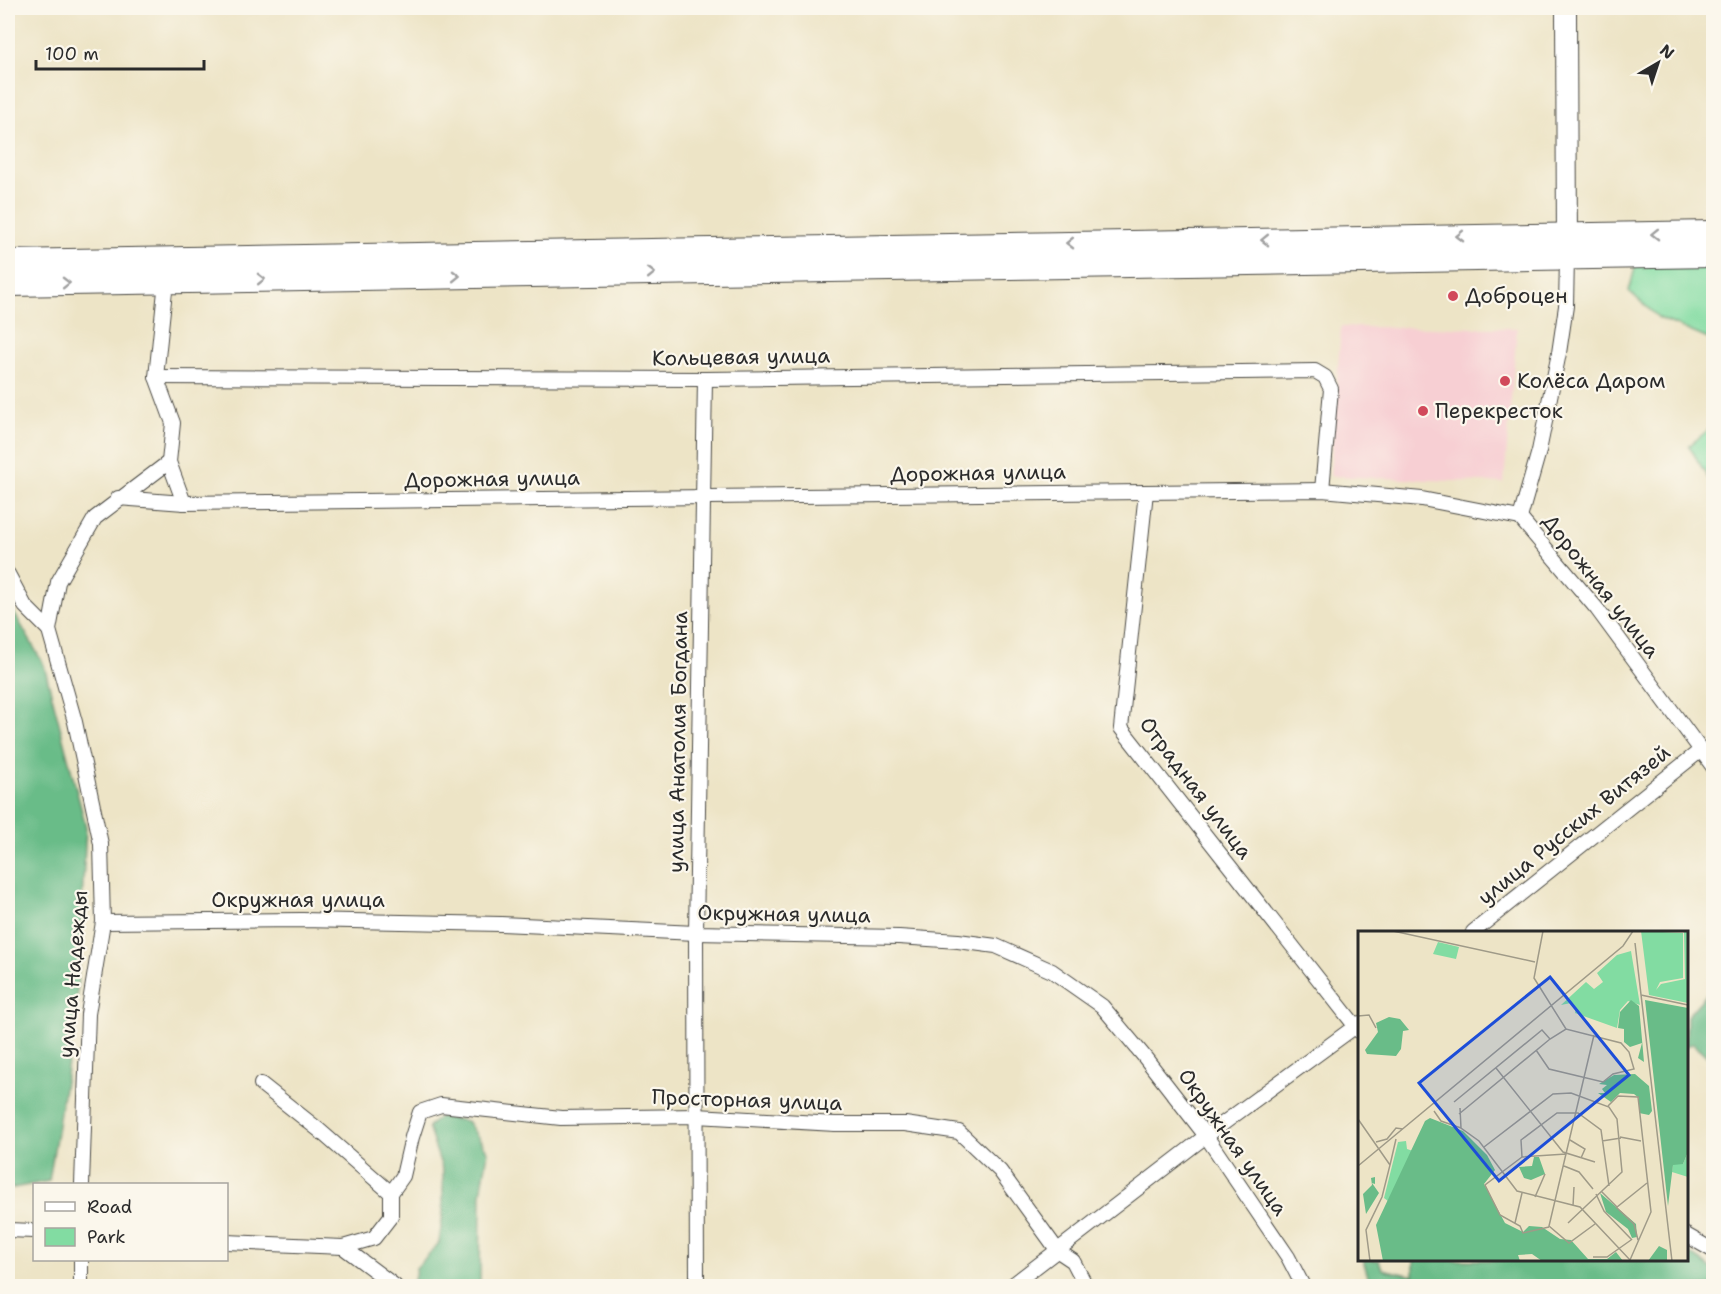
<svg xmlns="http://www.w3.org/2000/svg" width="1721" height="1294" font-family="'Shantell Sans',sans-serif">
  <style>
    .built { fill: #f7cfd3 }
    .industrial { fill: #d2bdc7 }
    .green { fill: #82dca2; stroke: #568466; stroke-width: 1.5 }
    .forest { fill: #69bc88; stroke: #4a745a; stroke-width: 1.5 }
    .lines { fill: none; stroke-linecap: round; stroke-linejoin: round }
    .street-casing { stroke: #484742; stroke-width: 16 }
    .secondary-casing { stroke: #484742; stroke-width: 22 }
    .highway-casing { stroke: #484742; stroke-width: 26 }
    .street { stroke: #fff; stroke-width: 14 }
    .secondary { stroke: #fff; stroke-width: 20 }
    .highway { stroke: #fff; stroke-width: 24 }
    .oneway { stroke: #a0a0a0 }
    .poi-dot { fill: #d1495b; stroke: #fbf7ec; stroke-width: 2 }
    .labels { text-anchor: middle; stroke-width: 4.5; stroke-linejoin: round; paint-order: stroke }
    .poi-label { font-size: 21px; fill: #2b2b2b; stroke: #fbf7ec; text-anchor: start }
    .street-label { font-size: 21px; fill: #2b2b2b; stroke: #fbf7ec }
    .inset-road { fill: none; stroke: #9f9a88; stroke-width: 1.5 }
    .view { fill: #1d4ed8; fill-opacity: 0.15; stroke: #1d4ed8; stroke-width: 3 }
    .inset-edge { fill: none; stroke: #2b2b2b; stroke-width: 3 }
  </style>
  <rect width="100%" height="100%" fill="#fbf7ec"/>
  <filter id="ink" filterUnits="userSpaceOnUse"><feTurbulence type="fractalNoise" baseFrequency=".0167" numOctaves="2"/><feDisplacementMap in="SourceGraphic" scale="12" xChannelSelector="R" yChannelSelector="G"/><feConvolveMatrix kernelMatrix="1 2 1 2 8 2 1 2 1" color-interpolation-filters="sRGB"/></filter>
  <filter id="wash" filterUnits="userSpaceOnUse"><feTurbulence type="fractalNoise" baseFrequency=".008" numOctaves="4" result="noise"/><feDisplacementMap in="SourceGraphic" scale="24" xChannelSelector="R" yChannelSelector="G"/><feGaussianBlur stdDeviation="1.35" result="paint"/><feColorMatrix in="noise" values="0 0 0 0 0 0 0 0 0 0 0 0 0 0 0 0 0 1.4 0 .05"/><feComposite in="paint" operator="in"/></filter>
  <g filter="url(#wash)">
    <rect width="100%" height="100%" fill="#ede4c6"/>
    <path class="built" d="M1341 327 1517 328 1504 483 1330 476Z"/>
    <path class="industrial" d="M8 59 14 158H8Z"/>
    <g class="green">
      <path d="M1636 264 1713 265V341L1659 318 1629 291Z"/>
      <path d="M1713 426V486L1689 446Z"/>
    </g>
    <g class="forest">
      <path d="M8 602 44 665 86 827 76 1013 49 1181 8 1189Z"/>
      <path d="M1713 987V1062L1693 1043 1686 1047 1687 1016Z"/>
      <path d="M439 1117 467 1121 488 1152 481 1194 480 1284 478 1286H413L416 1268 439 1243 443 1213V1171L428 1127Z"/>
      <path d="M1687 1252 1713 1269V1286H1371L1363 1260H1379L1382 1269 1414 1276V1260H1686Z"/>
    </g>
  </g>
  <g filter="url(#ink)">
    <g class="lines">
      <defs>
        <g id="street">
          <path d="M166 281 156 377 173 423 169 462 184 503"/>
          <path d="M156 377 705 379 1315 371 1325 377 1331 389 1322 490"/>
          <path d="M1146 492 1121 728 1360 1032"/>
          <path d="M118 498 184 503 1322 490 1422 499 1520 518 1597 609 1714 768"/>
          <path d="M1520 518 1539 451 1559 353 1566 306 1567 258"/>
          <path d="M8 574 25 606 49 630"/>
          <path d="M103 922 302 920 501 924 696 933 899 937 958 941 996 946 1052 971 1102 1006 1143 1055 1206 1136 1288 1257 1303 1286"/>
          <path d="M1473 932 1701 750"/>
          <path d="M261 1084 319 1130 391 1193"/>
          <path d="M82 1184 88 1014 103 922 101 844 75 722 49 630 58 582 95 518 169 462"/>
          <path d="M8 1230 34 1231"/>
          <path d="M1686 1235 1714 1251"/>
          <path d="M226 1242 343 1247 374 1238 391 1216V1193L403 1176 412 1137 420 1112 441 1105 561 1118 697 1116 835 1124H905L959 1132 1000 1171 1058 1251 1073 1261 1086 1286"/>
          <path d="M343 1247 395 1286"/>
          <path d="M81 1286V1260"/>
          <path d="M697 1286 696 933 705 379"/>
          <path d="M1011 1286 1206 1136 1360 1023"/>
        </g>
        <path id="secondary" d="M1566 8 1567 249"/>
        <g id="highway">
          <path d="M8 262 1714 233"/>
          <path d="M8 284 1714 255"/>
        </g>
      </defs>
      <use href="#street" class="street-casing"/>
      <use href="#secondary" class="secondary-casing"/>
      <use href="#highway" class="highway-casing"/>
      <use href="#street" class="street"/>
      <use href="#secondary" class="secondary"/>
      <use href="#highway" class="highway"/>
    </g>
    <defs><path id="oneway-chevron" d="M-2-3.5L2.5 0L-2 3.5" fill="none" stroke-width="1.6" stroke-linecap="round" stroke-linejoin="round" transform="scale(1.5)"/></defs>
    <g class="oneway">
      <use href="#oneway-chevron" transform="translate(1655 234) rotate(179)"/>
      <use href="#oneway-chevron" transform="translate(1460 236) rotate(179)"/>
      <use href="#oneway-chevron" transform="translate(1265 240) rotate(179)"/>
      <use href="#oneway-chevron" transform="translate(1070 243) rotate(179)"/>
      <use href="#oneway-chevron" transform="translate(651 273) rotate(-1)"/>
      <use href="#oneway-chevron" transform="translate(456 276) rotate(-1)"/>
      <use href="#oneway-chevron" transform="translate(261 279) rotate(-1)"/>
      <use href="#oneway-chevron" transform="translate(66 283) rotate(-1)"/>
    </g>
  </g>
  <g class="poi-dot">
    <circle cx="1453" cy="296" r="6"/>
    <circle cx="1505" cy="381" r="6"/>
    <circle cx="1423" cy="411" r="6"/>
  </g>
  <g class="labels">
    <g class="poi-label">
      <text x="1465" y="303">Доброцен</text>
      <text x="1517" y="388">Колёса Даром</text>
      <text x="1435" y="418">Перекресток</text>
    </g>
    <g class="street-label">
      <text transform="translate(741 357) rotate(-1)" y="7">Кольцевая улица</text>
      <text transform="translate(978 473) rotate(-1)" y="7">Дорожная улица</text>
      <text transform="translate(492 479) rotate(-1)" y="7">Дорожная улица</text>
      <text transform="translate(1601 586) rotate(52)" y="7">Дорожная улица</text>
      <text transform="translate(678 742) rotate(-89)" y="7">улица Анатолия Богдана</text>
      <text transform="translate(1196 788) rotate(53)" y="7">Отрадная улица</text>
      <text transform="translate(1574 825) rotate(-39)" y="7">улица Русских Витязей</text>
      <text x="298" y="907">Окружная улица</text>
      <text transform="translate(784 914) rotate(1)" y="7">Окружная улица</text>
      <text transform="translate(73 974) rotate(-85)" y="7">улица Надежды</text>
      <text transform="translate(747 1100) rotate(2)" y="7">Просторная улица</text>
      <text transform="translate(1233 1142) rotate(55)" y="7">Окружная улица</text>
    </g>
  </g>
  <g transform="translate(1358 931)">
    <rect width="330" height="330" fill="#ede4c6"/>
    <path d="M283 0 325 2V47L302 51 298 59 303 53 327 48 326 0H330V72L291 64ZM80 11 101 16 98 28 75 23ZM273 20 282 74 270 70 262 79 259 97 217 82 218 76 213 72 203 74 228 51 236 58 245 51 239 42 259 24ZM48 210 49 218 55 220 30 270 26 267 40 211ZM330 221V246L314 241 315 233H325Z" fill="#82dca2"/>
    <path d="M273 69 281 75 286 131 280 127 284 112 272 116 266 111V98L260 97 262 81ZM287 69 330 77V221L325 233 315 234 310 275ZM31 86 42 88 51 99 45 100 43 118 38 125 9 123 7 119 20 101 18 92ZM277 143 291 155 294 180 291 184 281 182V167L276 163 262 162 253 171 240 162H247L244 158 249 154 241 153 256 144ZM72 187 105 200 129 224 137 239 126 253 147 292 165 301 171 295 184 296 202 308 213 309 230 328H249L258 321 265 330H184L174 323 160 324 162 330H25L18 294 67 190ZM176 226H181L187 243 173 249 166 247 161 236 174 235ZM17 246V253L14 252 21 262 8 283 5 263 14 254 13 247ZM242 262 278 293 279 306 274 307 270 298 248 281ZM301 315 309 319V330H290Z" fill="#69bc88"/>
    <path class="inset-road" d="M35 0 177 31M185 0 176 47 208 98M277 12 314 330M283 64 330 74M0 85 11 84 18 97M236 104 191 295 211 312 237 293M138 137 205 221 237 231M96 171 184 99 192 108M102 177 103 197 121 210 159 260 222 276 272 329 293 281 280 166 260 165 250 175M76 180 83 190 103 197M101 183 192 108 208 98 263 112 271 121 276 138 255 143 245 151 191 138 178 119M0 188 32 234 24 266 8 299 12 330M262 206 283 210M212 209 227 218 223 227M244 210 263 207M18 211 29 208 38 197 45 198M126 216 195 163 213 162 251 176 259 188 264 241 210 292M164 226 208 223M32 234 38 208M0 235 265 15 275 0M206 235 221 241 235 258M243 260 259 276 289 252M238 263 246 280 274 309M177 266 187 243M215 275 216 256M258 276 276 293 280 309M157 292 164 262M191 296 165 302 162 295 142 284 127 254 164 226 163 209 199 182H220L243 199 251 255M235 326H249L273 309"/>
    <path class="view" d="M192 46 271 144 141 250 61 152Z"/>
    <rect width="330" height="330" class="inset-edge"/>
  </g>
  <rect width="1721" height="1294" fill="none" stroke="#fbf7ec" stroke-width="30"/>
  <rect x="33" y="1183" width="195" height="78" fill="#fbf7ec" stroke="#a8a59f" stroke-width="1.5"/>
  <rect x="45" y="1202" width="30" height="9" fill="#ffffff" stroke="#a8a59f" stroke-width="1.5"/>
  <text x="87" y="1213" font-size="18" fill="#2b2b2b">Road</text>
  <rect x="45" y="1228" width="30" height="18" fill="#82dca2" stroke="#a8a59f" stroke-width="1.5"/>
  <text x="87" y="1243" font-size="18" fill="#2b2b2b">Park</text>
  <g transform="translate(1658 63) rotate(39)" stroke="#fbf7ec" stroke-width="4.5" paint-order="stroke">
  <path d="M0-4.5L10 22L0 15L-10 22Z" fill="#2b2b2b"/>
  <text y="-9" font-size="16" font-weight="bold" text-anchor="middle" fill="#2b2b2b">N</text>
  </g>
  <path d="M36 60v9h168v-9" fill="none" stroke="#2b2b2b" stroke-width="3"/>
  <text x="45" y="60" font-size="18" fill="#2b2b2b" stroke="#fbf7ec" stroke-width="4.5" paint-order="stroke">100 m</text>
</svg>
